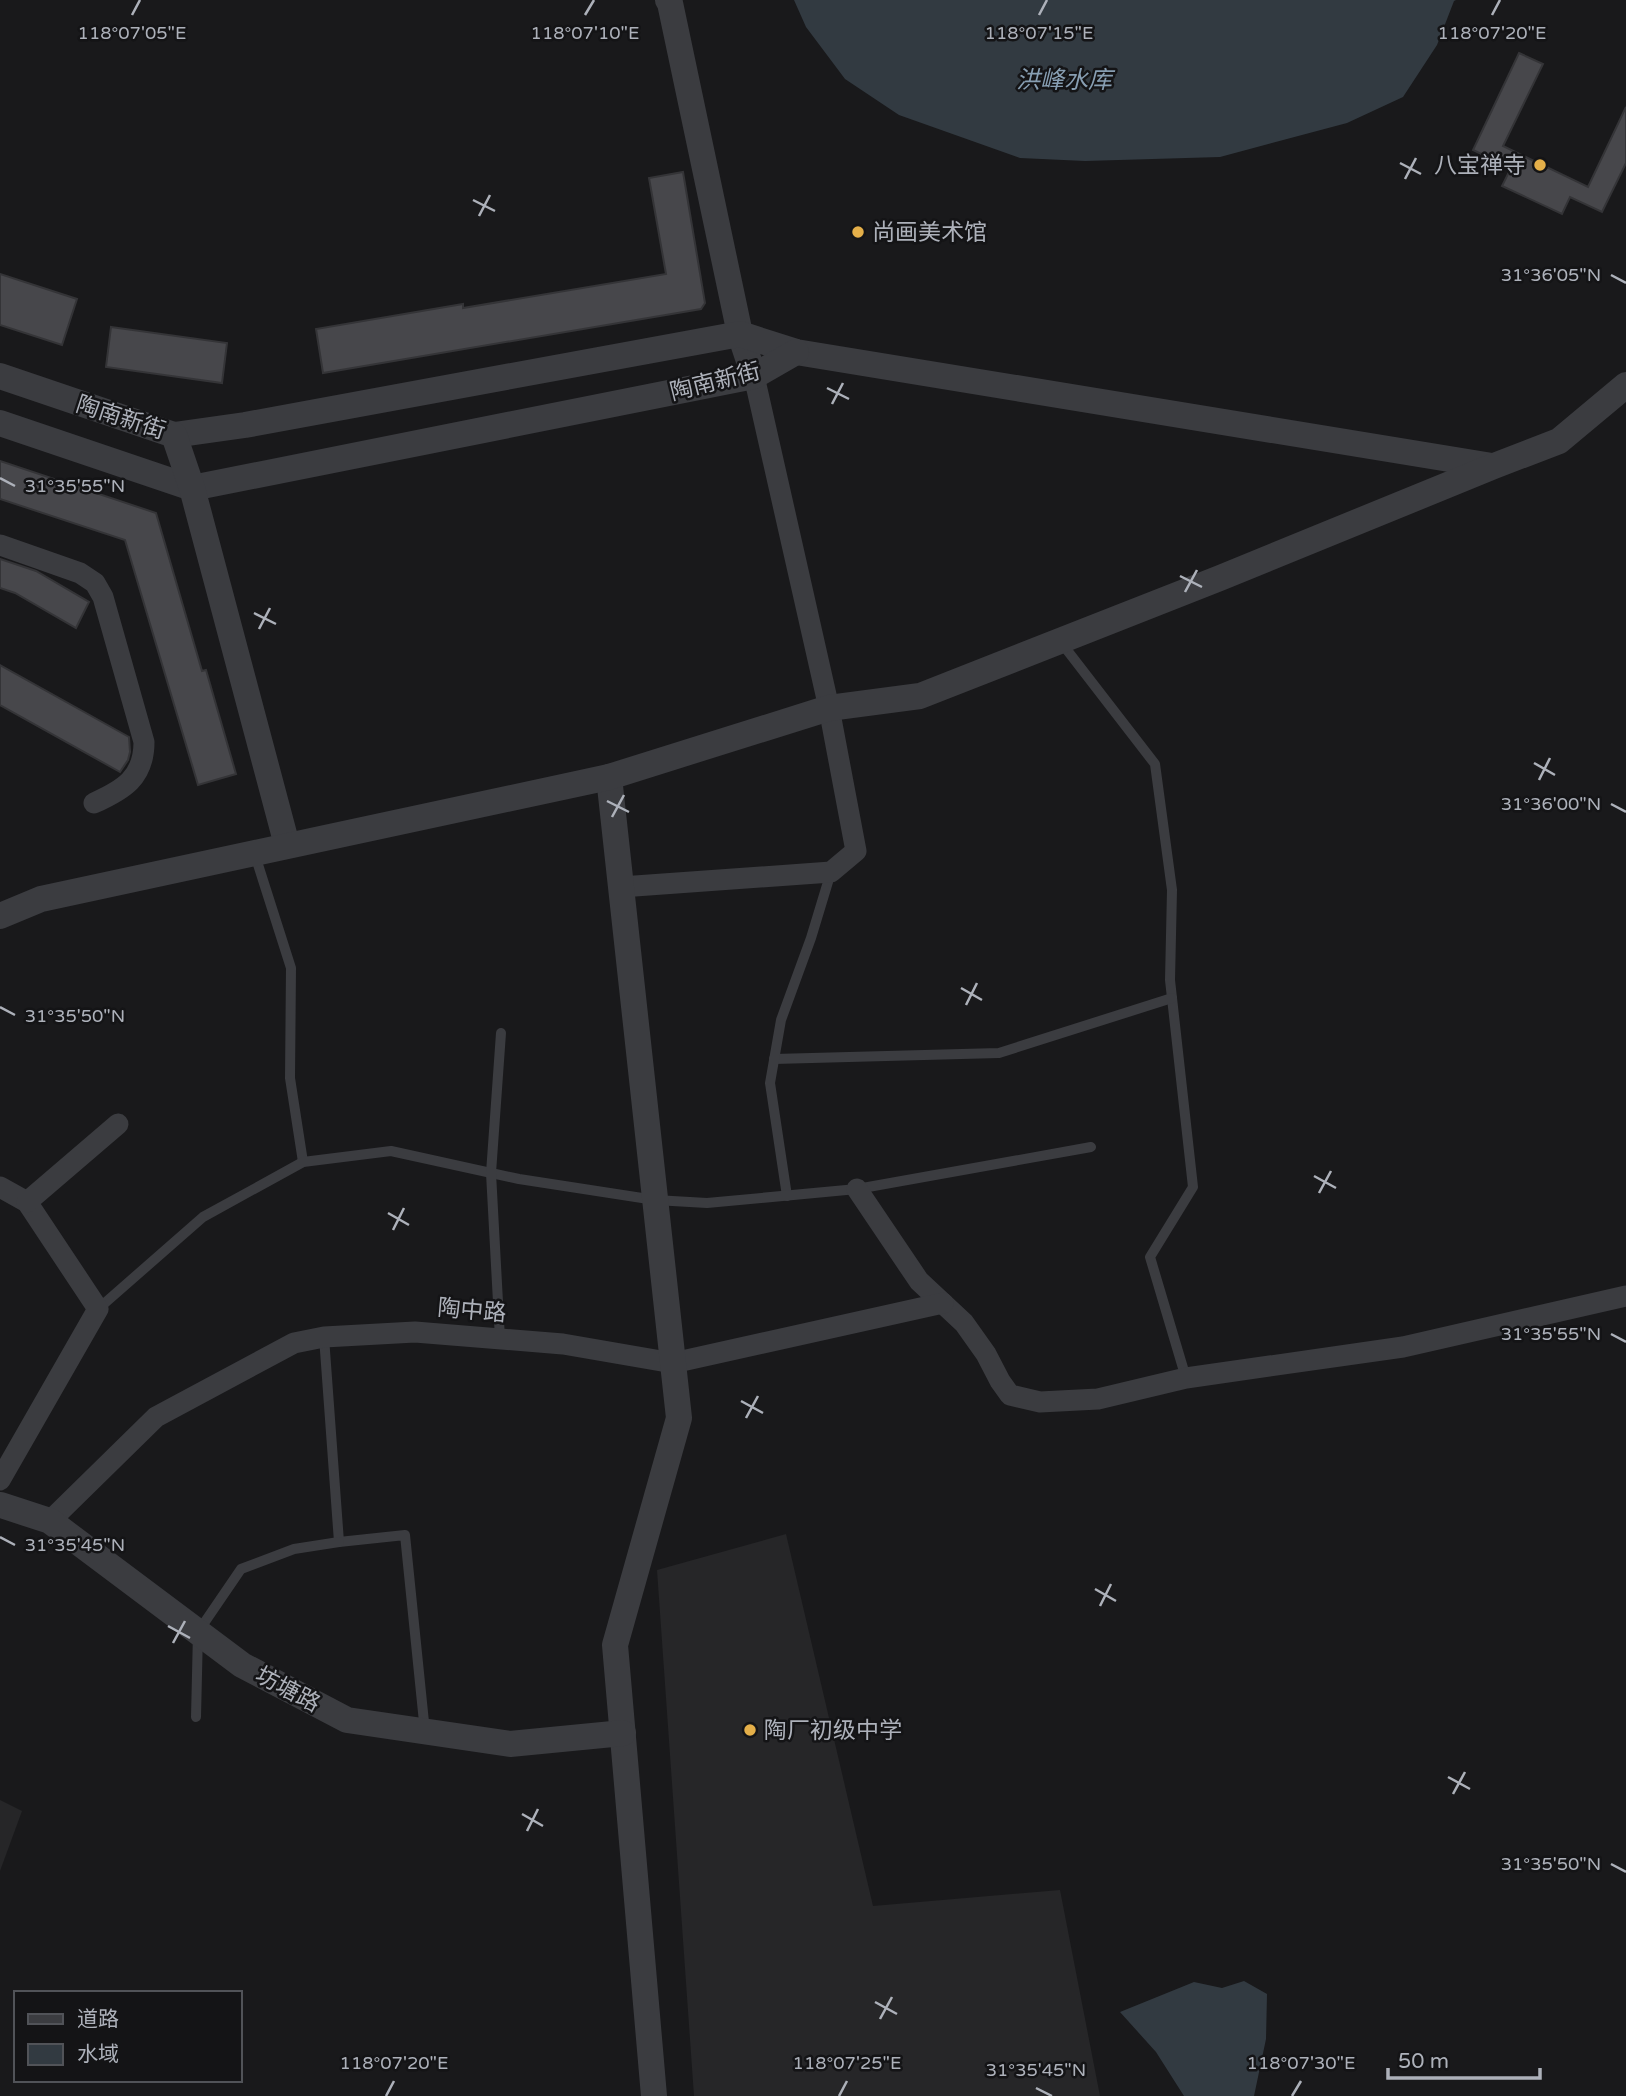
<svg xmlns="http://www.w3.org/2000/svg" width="1626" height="2096" font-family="'Varela Round','Noto Sans SC',sans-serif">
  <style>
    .built { fill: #262628 }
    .water { fill: #323a41 }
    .building { fill: #47474b; stroke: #343437; stroke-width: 2 }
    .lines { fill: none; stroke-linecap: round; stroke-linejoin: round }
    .service { stroke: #3b3c40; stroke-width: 10 }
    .minor { stroke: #3b3c40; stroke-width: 21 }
    .tertiary { stroke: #3b3c40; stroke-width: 26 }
    .ticks { fill: none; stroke: #adb1ba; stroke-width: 2.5 }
    .poi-dot { fill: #e4af49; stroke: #141416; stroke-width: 2.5 }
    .labels { text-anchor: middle; stroke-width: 5; stroke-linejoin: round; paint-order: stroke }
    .poi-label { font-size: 23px; fill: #adb1ba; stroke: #141416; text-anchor: start }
    .street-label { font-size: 23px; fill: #adb1ba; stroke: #141416 }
    .water-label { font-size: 24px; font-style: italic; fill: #879eb2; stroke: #141416 }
    .ticks-label { font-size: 18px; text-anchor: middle; fill: #adb1ba; stroke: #141416; stroke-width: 5; stroke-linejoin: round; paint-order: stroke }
  </style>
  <rect width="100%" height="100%" fill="#19191b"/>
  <g class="built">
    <path d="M786 1534 873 1906 1060 1890 1100 2096H694L657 1570Z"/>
    <path d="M0 1800 22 1811 0 1871Z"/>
  </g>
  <g class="water">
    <path d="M794 0H1456L1454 1 1437 45 1403 97 1347 123 1220 157 1085 161 1020 158 899 115 845 79 806 27Z"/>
    <path d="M1244 1981 1267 1994 1266 2039 1254 2096H1184L1156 2052 1120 2012 1194 1982 1222 1988Z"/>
  </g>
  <g class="building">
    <path d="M1519 53 1543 64 1503 146 1588 187 1626 107V163L1602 212 1570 197 1562 214 1502 186 1511 168 1473 150Z"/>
    <path d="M683 172 705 303 701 309 323 373 316 329 463 304V308L666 274 649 178Z"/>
    <path d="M0 274 77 299 62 345 0 325Z"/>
    <path d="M111 327 227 343 222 383 106 367Z"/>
    <path d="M0 461 156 513 202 671 206 670 236 774 198 785 125 540 0 499Z"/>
    <path d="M0 559 36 571 89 602 76 628 15 593 0 588Z"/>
    <path d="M0 665 129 737 130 752 128 760 120 772 0 705Z"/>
  </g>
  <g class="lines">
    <g class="service">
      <path d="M1060 641 1155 764 1172 890 1170 980 1193 1187 1150 1257 1186 1378"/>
      <path d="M254 852 291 968 290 1078 303 1162"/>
      <path d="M774 1059 999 1053 1172 998"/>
      <path d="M787 1196 770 1083 781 1020 811 938 831 872"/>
      <path d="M98 1309 203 1217 303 1162 391 1151 519 1179 655 1200 707 1203 857 1189 1091 1147"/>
      <path d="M324 1337 339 1542 405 1535 425 1732"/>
      <path d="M500 1339 491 1173 501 1033"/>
      <path d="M196 1717 198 1632 241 1569 294 1549 339 1542"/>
    </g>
    <g class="minor">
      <path d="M0 545 80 573 95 583 103 597 144 742C144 778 123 790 94 803"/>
      <path d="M621 887 831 872 856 851 829 708 754 376"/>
      <path d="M0 1187 27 1202 98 1309 0 1480"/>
      <path d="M857 1189 919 1281 964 1323 986 1354 1000 1381 1010 1395 1040 1402 1098 1399 1186 1378 1403 1347 1626 1296"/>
      <path d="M27 1202 118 1124"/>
      <path d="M50 1521 156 1417 294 1343 324 1337 415 1332 563 1344 673 1363 943 1303"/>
    </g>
    <g class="tertiary">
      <path d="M668 0 670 3 740 334 754 376"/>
      <path d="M0 376 174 435 245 425 740 334 796 352 1492 466"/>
      <path d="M0 423 192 488 754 376 796 352"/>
      <path d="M174 435 192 488 287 845"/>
      <path d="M609 777 679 1418 615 1645 654 2096"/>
      <path d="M0 916 41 899 609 777 829 708 920 696 1220 578 1494 466 1559 441 1626 385"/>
      <path d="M1 1505 50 1521 242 1665 347 1720 510 1744 623 1733"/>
    </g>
  </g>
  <path class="ticks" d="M132 15 140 0M585 15 594 0M1039 15 1047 0M1492 15 1500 0M1400 163 1421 174M1405 179 1416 158M473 200 495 211M479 216 490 195M1611 275 1626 283M827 388 849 399M832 404 843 383M0 478 15 486M1180 576 1202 587M1185 592 1197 570M254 613 276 624M259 629 270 608M1534 763 1555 775M1539 780 1550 758M607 801 629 812M1611 804 1626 812M612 817 624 795M961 988 982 1000M966 1005 977 983M0 1007 15 1015M1314 1176 1336 1188M1319 1193 1331 1171M388 1213 409 1225M393 1230 404 1208M1611 1334 1626 1342M741 1401 763 1413M746 1418 758 1396M0 1537 15 1545M1095 1589 1116 1601M1100 1606 1111 1584M168 1626 190 1638M173 1643 185 1621M1448 1777 1470 1789M1453 1794 1465 1772M522 1814 543 1826M527 1831 538 1809M1611 1864 1626 1872M875 2002 897 2014M880 2019 892 1997M1036 2088 1052 2096M386 2096 394 2081M839 2096 847 2081M1292 2096 1301 2081"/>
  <g class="poi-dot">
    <circle cx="1540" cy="165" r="7"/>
    <circle cx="858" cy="232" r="7"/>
    <circle cx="750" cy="1730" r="7"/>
  </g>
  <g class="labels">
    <g class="poi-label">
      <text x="1526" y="173" text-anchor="end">八宝禅寺</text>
      <text x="872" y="240">尚画美术馆</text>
      <text x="764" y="1738">陶厂初级中学</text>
    </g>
    <g class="street-label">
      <text transform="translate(715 381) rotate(-14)" y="8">陶南新街</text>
      <text transform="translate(121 417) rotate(18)" y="8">陶南新街</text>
      <text transform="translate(472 1310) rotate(5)" y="8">陶中路</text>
      <text transform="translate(288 1689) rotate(28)" y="8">坊塘路</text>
    </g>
    <g class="water-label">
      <text x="1064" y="88">洪峰水库</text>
    </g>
  </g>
  <g class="ticks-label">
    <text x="132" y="39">118°07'05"E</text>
    <text x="585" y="39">118°07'10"E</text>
    <text x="1039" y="39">118°07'15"E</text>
    <text x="1492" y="39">118°07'20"E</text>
    <text x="1551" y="281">31°36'05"N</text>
    <text x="75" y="492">31°35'55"N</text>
    <text x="1551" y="810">31°36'00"N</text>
    <text x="75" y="1022">31°35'50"N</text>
    <text x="1551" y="1340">31°35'55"N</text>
    <text x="75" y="1551">31°35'45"N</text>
    <text x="1551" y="1870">31°35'50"N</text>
    <text x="394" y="2069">118°07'20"E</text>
    <text x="847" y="2069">118°07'25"E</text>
    <text x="1301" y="2069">118°07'30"E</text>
    <text x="1036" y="2076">31°35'45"N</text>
  </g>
  <rect x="14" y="1991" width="228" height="91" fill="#141416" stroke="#515358" stroke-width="2"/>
  <rect x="28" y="2014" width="35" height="10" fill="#3b3c40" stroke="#515358" stroke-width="2"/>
  <text x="77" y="2026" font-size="21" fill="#adb1ba">道路</text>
  <rect x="28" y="2044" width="35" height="21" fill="#323a41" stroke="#515358" stroke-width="2"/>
  <text x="77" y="2061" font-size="21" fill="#adb1ba">水域</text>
  <path d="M1388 2068v10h152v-10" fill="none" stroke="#adb1ba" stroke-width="3.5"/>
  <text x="1398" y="2068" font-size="21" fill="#adb1ba" stroke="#141416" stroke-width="5" paint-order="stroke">50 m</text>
</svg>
